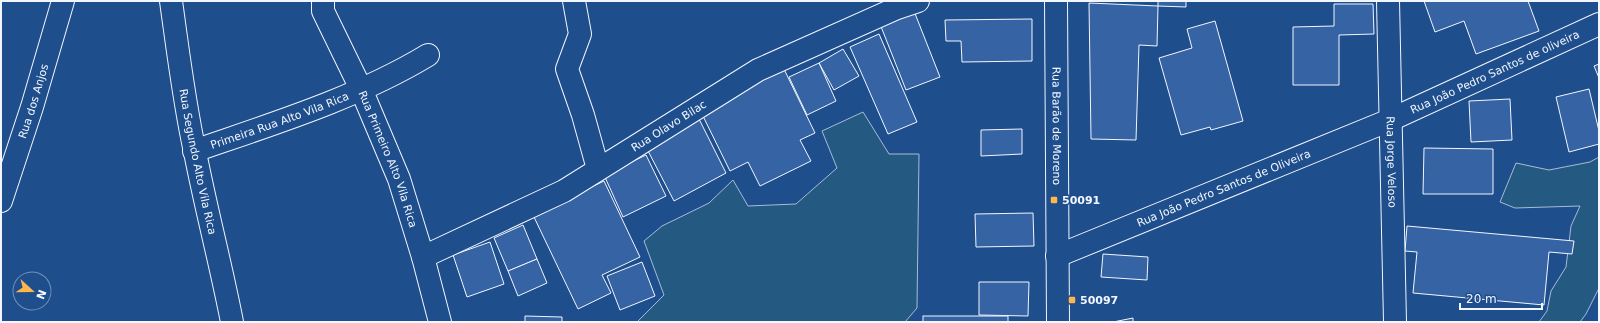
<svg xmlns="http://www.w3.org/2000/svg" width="1600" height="323" font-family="'DejaVu Sans',sans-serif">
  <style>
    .green { fill: #245a82; stroke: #a8bbd7 }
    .building { fill: #3563a3; stroke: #f2f6ff }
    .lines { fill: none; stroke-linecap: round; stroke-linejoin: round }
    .street-casing { stroke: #f2f6ff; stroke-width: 24 }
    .secondary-casing { stroke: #f2f6ff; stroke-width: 24 }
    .street { stroke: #1f4e8c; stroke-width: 22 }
    .secondary { stroke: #1f4e8c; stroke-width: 22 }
    .poi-dot { fill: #ffb74d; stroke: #1f4e8c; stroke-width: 1.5 }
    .labels { text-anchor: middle; stroke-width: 3; stroke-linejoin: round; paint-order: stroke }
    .street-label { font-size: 11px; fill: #f2f6ff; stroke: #1f4e8c }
    .poi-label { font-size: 11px; font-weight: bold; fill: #f2f6ff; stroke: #1f4e8c; text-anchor: start }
  </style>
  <rect width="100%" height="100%" fill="#1f4e8c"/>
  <g class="green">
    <path d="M863 112 889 154H919L917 308 905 322H637L664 295 644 241 662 226 709 203 733 180 748 206 796 204 837 168 822 131Z"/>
    <path d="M1599 157V288L1586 314 1580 322H1539L1547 311 1551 291 1566 267 1571 226 1580 206 1515 208 1500 202 1516 163 1549 170 1590 162Z"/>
  </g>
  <g class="building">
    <path d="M1158 1H1186V7L1158 6Z"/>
    <path d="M1424 1H1528L1539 31 1476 54 1464 21 1435 32Z"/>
    <path d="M1089 3 1158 6 1157 46 1139 45 1136 140 1091 139Z"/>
    <path d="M1334 4H1373L1374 34 1339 35V85H1293V27L1334 26Z"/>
    <path d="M914 11 940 77 906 90 880 24Z"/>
    <path d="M1032 19V61L962 62 961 41H946L945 20Z"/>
    <path d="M1215 21 1243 121 1211 130 1210 127 1181 135 1159 58 1192 48 1187 29Z"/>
    <path d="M879 34 917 122 888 134 850 47Z"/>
    <path d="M843 49 859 76 834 90 819 63Z"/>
    <path d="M819 63 836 101 807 115 789 77Z"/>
    <path d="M1599 64V78L1594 66Z"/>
    <path d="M783 67 815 133 800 140 811 161 760 186 748 162 730 171 699 108Z"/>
    <path d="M1589 89 1599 131V144L1569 152 1556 97Z"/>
    <path d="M1510 99 1512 140 1471 142 1469 101Z"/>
    <path d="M699 119 726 173 674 201 646 147Z"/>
    <path d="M1022 129V154L981 156V130Z"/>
    <path d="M1424 148 1493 149V194H1423Z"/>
    <path d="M646 155 666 196 623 217 604 175Z"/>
    <path d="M604 181 640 257 602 275 611 293 578 309 533 215Z"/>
    <path d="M1033 213 1034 246 976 247 975 214Z"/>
    <path d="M523 225 537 259 508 271 494 238Z"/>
    <path d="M1407 226 1574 241 1572 254 1549 252 1544 305 1413 293 1417 252 1405 251Z"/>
    <path d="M490 242 504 284 467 297 453 255Z"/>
    <path d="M1103 254 1148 257 1147 280 1101 277Z"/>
    <path d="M537 259 547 283 518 296 508 271Z"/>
    <path d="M642 262 655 296 620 310 607 276Z"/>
    <path d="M979 282H1029L1028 316 979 315Z"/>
    <path d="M525 316 562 317V322H525Z"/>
    <rect x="923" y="316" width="85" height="6"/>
    <path d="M1133 318V322H1113Z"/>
  </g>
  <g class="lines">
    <defs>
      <g id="street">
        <path id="s1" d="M171 1C178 51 184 102 195 152 206 209 221 265 232 322"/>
        <path id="s2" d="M323 1V11L361 89 399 179 423 257 440 322"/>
        <path d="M574 1 580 34 567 69 583 115 598 169"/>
        <path id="s3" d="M1388 1 1395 322"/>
        <path id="s4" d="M194 151C272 124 357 98 428 55"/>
        <path id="s5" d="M1 201 32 107 63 1"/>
        <path id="s6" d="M1057 256 1390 120 1599 24"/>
        <path id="s7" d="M423 257 564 191 758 70 897 8 918 1"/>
      </g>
      <g id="secondary">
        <path id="s8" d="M1056 1 1058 322"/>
      </g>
    </defs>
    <use href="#street" class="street-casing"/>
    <use href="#secondary" class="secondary-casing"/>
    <use href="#street" class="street"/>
    <use href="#secondary" class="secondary"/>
  </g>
  <g class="poi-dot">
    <rect x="1050" y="196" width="8" height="8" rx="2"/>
    <rect x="1068" y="296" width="8" height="8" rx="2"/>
  </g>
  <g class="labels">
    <g class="street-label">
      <text dy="4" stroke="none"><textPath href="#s6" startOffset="475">Rua João Pedro Santos de oliveira</textPath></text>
      <text dy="4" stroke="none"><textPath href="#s5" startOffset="105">Rua dos Anjos</textPath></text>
      <text dy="4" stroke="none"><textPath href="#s4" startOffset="91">Primeira Rua Alto Vila Rica</textPath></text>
      <text dy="4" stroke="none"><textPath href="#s7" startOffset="279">Rua Olavo Bilac</textPath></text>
      <text dy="4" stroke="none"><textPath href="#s8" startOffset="125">Rua Barão de Moreno</textPath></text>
      <text dy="4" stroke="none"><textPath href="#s2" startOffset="172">Rua Primeiro Alto Vila Rica</textPath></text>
      <text dy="4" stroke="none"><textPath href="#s1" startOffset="163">Rua Segundo Alto Vila Rica</textPath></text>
      <text dy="4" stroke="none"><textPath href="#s3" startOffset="161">Rua Jorge Veloso</textPath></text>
      <text dy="4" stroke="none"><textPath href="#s6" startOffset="180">Rua João Pedro Santos de Oliveira</textPath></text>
    </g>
    <g class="poi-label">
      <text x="1062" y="204">50091</text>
      <text x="1080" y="304">50097</text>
    </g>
  </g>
  <rect width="1600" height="323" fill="none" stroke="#f2f6ff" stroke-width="4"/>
  <g transform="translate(32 291) rotate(111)"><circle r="19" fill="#1f4e8c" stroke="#7391ba"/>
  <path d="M0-3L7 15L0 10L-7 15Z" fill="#ffb74d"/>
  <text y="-6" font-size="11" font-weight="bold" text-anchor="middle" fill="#f2f6ff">N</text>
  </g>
  <path d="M1460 303v6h82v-6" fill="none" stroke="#f2f6ff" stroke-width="2"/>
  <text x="1466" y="303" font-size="12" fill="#f2f6ff" stroke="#1f4e8c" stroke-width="3" paint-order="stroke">20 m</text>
</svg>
